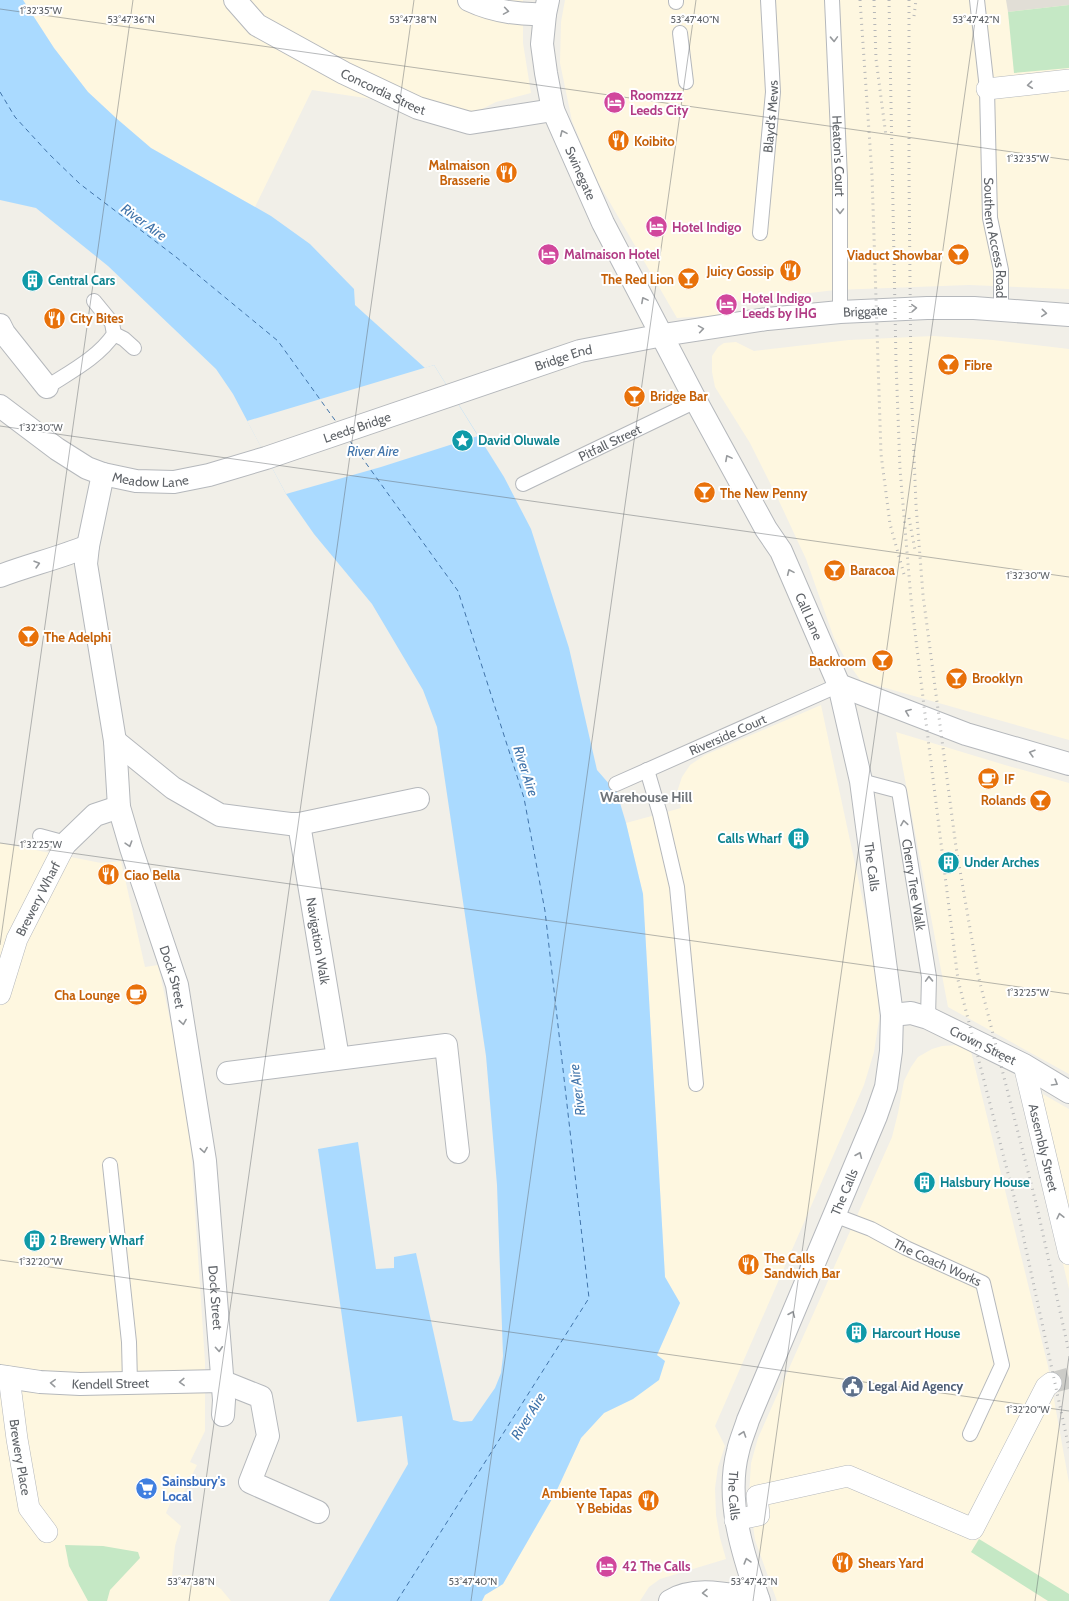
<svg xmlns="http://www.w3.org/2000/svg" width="1069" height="1601" font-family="Cabin,sans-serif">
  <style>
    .commercial { fill: #fef7e0 }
    .education { fill: #e1ded6 }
    .green { fill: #c5e8c5 }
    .water { fill: #aadaff }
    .pier { fill: #f1efe8 }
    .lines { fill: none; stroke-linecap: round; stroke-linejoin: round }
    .ferry { stroke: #4174aa; stroke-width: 1; stroke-dasharray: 5 4; stroke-linecap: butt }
    .pedestrian-tunnel { stroke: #ccccc8; stroke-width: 21; stroke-dasharray: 21 10; stroke-linecap: butt }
    .service-casing { stroke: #b5b8bc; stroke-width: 16 }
    .pedestrian-casing { stroke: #b5b8bc; stroke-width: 22 }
    .minor-casing { stroke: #b5b8bc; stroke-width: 24 }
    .tertiary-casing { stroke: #b5b8bc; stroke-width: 24 }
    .service { stroke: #fff; stroke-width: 14 }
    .pedestrian { stroke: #fff; stroke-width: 21 }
    .minor { stroke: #fff; stroke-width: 22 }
    .tertiary { stroke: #fff; stroke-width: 22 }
    .rail { stroke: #b6b7b8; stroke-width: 3; stroke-dasharray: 1 5; stroke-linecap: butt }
    .oneway { stroke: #979a9d }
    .ticks { fill: none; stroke: #5f6368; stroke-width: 1; stroke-opacity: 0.45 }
    .labels { text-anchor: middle; stroke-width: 4; stroke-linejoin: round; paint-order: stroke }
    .street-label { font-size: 13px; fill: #5f6368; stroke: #fff }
    .hotel-label { font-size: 13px; font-weight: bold; fill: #b23c85; stroke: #fff; text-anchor: start }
    .food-label { font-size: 13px; font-weight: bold; fill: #c56008; stroke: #fff; text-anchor: start }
    .culture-label { font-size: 13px; font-weight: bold; fill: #0d838f; stroke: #fff; text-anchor: start }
    .service-label { font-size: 13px; font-weight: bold; fill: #4e5e75; stroke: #fff; text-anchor: start }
    .shop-label { font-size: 13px; font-weight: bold; fill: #366cbe; stroke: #fff; text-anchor: start }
    .water-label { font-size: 14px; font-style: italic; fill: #4174aa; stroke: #fff }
    .neighbourhood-label { font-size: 14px; font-weight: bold; fill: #70757a; stroke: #fff }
    .ticks-label { font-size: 10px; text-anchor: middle; fill: #5f6368; stroke: #fff; stroke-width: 4; stroke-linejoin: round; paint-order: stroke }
  </style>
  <rect width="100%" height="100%" fill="#f1efe8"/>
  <g class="commercial">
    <path d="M23 0H523V43L531 93 496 102 472 114 312 90 255 207 151 148 116 118 88 92 54 48Z"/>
    <path d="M565 0H1069V289L969 285 835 290 734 302 723 315 677 318 598 182 572 121 560 63 561 22Z"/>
    <path d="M933 336 993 340 1069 349V740L861 681 846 660 834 638 806 559 779 501 750 443 715 387 712 372V356L718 347 724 343 736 342 754 351 849 340Z"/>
    <path d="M821 705 873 948 878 990 879 1020 874 1052 864 1085 715 1426 725 1446 718 1467 715 1488 716 1515 720 1538 726 1559 660 1579 649 1587 640 1601H482L485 1595 503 1584 556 1492 581 1438 604 1413 633 1399 657 1355 680 1303 665 1277 643 894 626 823 681 808 677 792 682 777 690 765 705 755Z"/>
    <path d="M896 732 1005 765 1069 783V1074L948 1007Z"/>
    <path d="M0 843 101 863 121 861 145 967 158 965 175 1042 190 1134 205 1362V1431L190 1462 197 1465 181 1498 174 1495 166 1513 181 1526 175 1546 172 1576 189 1575 206 1579 221 1589 231 1601H0Z"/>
    <path d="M958 1045 970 1047 1048 1366 1069 1483V1601H777L755 1540 749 1495 751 1463 758 1438 892 1137 898 1113 904 1081 911 1067 918 1057 932 1049 942 1046Z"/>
    <path d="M1020 1081 1069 1109V1289Z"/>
  </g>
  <path class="education" d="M1006 0H1069V5L1008 12Z"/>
  <g class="green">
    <path d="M1069 5V68L1014 73 1008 12Z"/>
    <path d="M979 1539 1069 1594V1601H1048L971 1552Z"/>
    <path d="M65 1545 103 1546 138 1552 140 1558 110 1590 107 1601H88L69 1566Z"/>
  </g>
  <path class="water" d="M0 0H23L54 48 88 92 116 118 151 148 271 216 310 244 354 289 355 305 425 368 434 365 504 477 531 529 569 648 597 770 617 793 626 823 643 894 665 1277 680 1303 657 1355 665 1361 659 1380 633 1399 604 1413 581 1438 556 1492 503 1584 485 1595 482 1601H329L408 1464 402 1416 357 1422 318 1149 358 1142 376 1269 394 1268V1257L416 1253 453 1420 461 1422 472 1421 495 1388 501 1373 503 1356 497 1185 486 1056 437 727 423 690 372 604 314 534 286 494 233 394 216 369 108 266 36 208 0 200Z"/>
  <path class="pier" d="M434 365 478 436 381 467 286 494 247 421Z"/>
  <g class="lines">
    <g class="ferry">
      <path d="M0 92 15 117 49 154 80 184 176 257 278 341 337 423"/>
      <path d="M350 441 458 591 524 798 545 911 589 1298 397 1601"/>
    </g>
    <path class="pedestrian-tunnel" d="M1051 1383 1069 1378"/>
    <defs>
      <g id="service">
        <path d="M676 0V2"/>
        <path id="s1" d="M832 0 840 178V312"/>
        <path id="s2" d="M977 0 987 89 990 218 1001 270V309"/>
        <path d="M680 33 686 82"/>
        <path id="s3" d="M760 233 773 92 768 0"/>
        <path d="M114 334 124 339 134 348"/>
        <path d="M47 387C70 372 99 357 114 334L112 323 94 301"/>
        <path id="s4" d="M523 484 696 401"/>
        <path d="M647 770 660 814 677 887 696 1084"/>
        <path id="s5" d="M861 781 899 791 929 977 928 1018"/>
        <path id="s6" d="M616 784 839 685"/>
        <path d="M40 836 66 843"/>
        <path d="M110 1165 129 1342 130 1383"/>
        <path id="s7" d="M834 1215 871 1229 906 1248 983 1283 1002 1365 970 1434"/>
      </g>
      <g id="pedestrian">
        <path d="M987 89 1069 80"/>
        <path id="s8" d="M0 994 17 939 66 843"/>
        <path id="s9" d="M1024 1065 1069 1254"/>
        <path id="s10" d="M9 1377 17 1439 29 1508 47 1532"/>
        <path d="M735 1520 759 1515 757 1496 848 1476 973 1529 1046 1387 1051 1383"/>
      </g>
      <g id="minor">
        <path id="s11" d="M235 0 257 25 344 73 418 108 470 123 553 110"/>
        <path d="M469 0C492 11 519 15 545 14L548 0"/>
        <path d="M0 325 4 333 47 387"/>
        <path id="s12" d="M103 474 136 481 174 482 209 475 266 458 580 351 663 335 767 319 840 312 927 308H974L1069 315"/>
        <path id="s13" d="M0 576C29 565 59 558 88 546L86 564 115 741 119 807 131 848 177 985 205 1161 224 1400 223 1415"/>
        <path d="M839 685 966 734 1069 764"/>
        <path id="s14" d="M115 741 173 788 220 815 290 824H299L338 1058"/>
        <path d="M299 824 418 799"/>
        <path d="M66 843 95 815 119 807"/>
        <path id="s15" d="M892 1015 911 1013 928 1018 1024 1065 1069 1092"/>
        <path d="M228 1073 446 1045 458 1152"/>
        <path id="s16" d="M0 1376 40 1382 80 1384 221 1381 261 1397 268 1436 250 1482 318 1512"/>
        <path d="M670 1601C695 1585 730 1595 758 1599"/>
      </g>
      <g id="tertiary">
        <path id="s17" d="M545 14 542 44 546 73 553 110 603 223 696 401 766 529 781 551 839 685 861 781 892 1015 891 1051 886 1087 876 1116 748 1420C745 1430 740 1441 738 1451 725 1500 743 1555 759 1601"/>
        <path d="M0 406 57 449 87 468 103 474 88 546"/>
      </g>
    </defs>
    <use href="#service" class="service-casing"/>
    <use href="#pedestrian" class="pedestrian-casing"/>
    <use href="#minor" class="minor-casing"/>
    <use href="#tertiary" class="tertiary-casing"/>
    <use href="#service" class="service"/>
    <use href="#pedestrian" class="pedestrian"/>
    <use href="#minor" class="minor"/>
    <use href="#tertiary" class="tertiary"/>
    <g class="rail">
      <path d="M860 0 872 175 881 454 890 524 905 578"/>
      <path d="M874 0 876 59 886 136"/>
      <path d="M889 0 896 362 900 469 911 599 924 706 958 980 1018 1212 1069 1448"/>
      <path d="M909 0V175L911 383 916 505 923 595 956 847 978 975 1037 1207 1069 1352"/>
      <path d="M914 16 916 0"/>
      <path d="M909 518 915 550"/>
    </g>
  </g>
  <defs><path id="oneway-chevron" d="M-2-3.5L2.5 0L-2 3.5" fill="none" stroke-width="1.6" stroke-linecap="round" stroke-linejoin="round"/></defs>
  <g class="oneway">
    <use href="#oneway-chevron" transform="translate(506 11) rotate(9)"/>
    <use href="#oneway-chevron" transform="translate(834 39) rotate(88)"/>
    <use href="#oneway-chevron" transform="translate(1030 85) rotate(174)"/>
    <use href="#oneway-chevron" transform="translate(563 133) rotate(-114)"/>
    <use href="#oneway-chevron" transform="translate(840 211) rotate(90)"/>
    <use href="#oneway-chevron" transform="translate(644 300) rotate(-118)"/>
    <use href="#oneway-chevron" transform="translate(914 308) rotate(-3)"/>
    <use href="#oneway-chevron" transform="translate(1044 313) rotate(5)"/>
    <use href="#oneway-chevron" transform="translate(701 329) rotate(-9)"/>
    <use href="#oneway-chevron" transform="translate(728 458) rotate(-118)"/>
    <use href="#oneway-chevron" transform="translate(37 564) rotate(-16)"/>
    <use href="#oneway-chevron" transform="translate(790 572) rotate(-114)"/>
    <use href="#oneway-chevron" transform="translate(908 712) rotate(-159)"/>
    <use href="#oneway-chevron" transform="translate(1032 753) rotate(-164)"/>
    <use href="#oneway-chevron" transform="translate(904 823) rotate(-99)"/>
    <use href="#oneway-chevron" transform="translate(129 844) rotate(73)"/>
    <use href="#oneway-chevron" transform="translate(929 979) rotate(-92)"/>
    <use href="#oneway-chevron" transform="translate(183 1022) rotate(81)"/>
    <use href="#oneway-chevron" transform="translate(1055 1083) rotate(31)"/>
    <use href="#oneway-chevron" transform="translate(204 1150) rotate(81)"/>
    <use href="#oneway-chevron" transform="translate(859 1155) rotate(-67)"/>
    <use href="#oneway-chevron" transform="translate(1060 1216) rotate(-103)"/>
    <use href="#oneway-chevron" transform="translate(792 1314) rotate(-67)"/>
    <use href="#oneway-chevron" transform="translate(219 1349) rotate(86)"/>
    <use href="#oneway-chevron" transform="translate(182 1382) rotate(178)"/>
    <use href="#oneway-chevron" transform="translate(53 1383) rotate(-176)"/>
    <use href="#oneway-chevron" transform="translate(743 1434) rotate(-71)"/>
    <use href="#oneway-chevron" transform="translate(747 1561) rotate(-106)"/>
    <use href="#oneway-chevron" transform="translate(705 1593) rotate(179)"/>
  </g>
  <path class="ticks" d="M0 9 1069 160M0 426 1069 577M0 843 1069 994M0 945 133 0M0 1260 1069 1411M189 1601 414 0M471 1601 696 0M753 1601 978 0M1035 1601 1069 1356"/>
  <defs>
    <symbol id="hotel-disc" viewBox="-11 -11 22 22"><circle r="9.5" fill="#d1479c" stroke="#fff"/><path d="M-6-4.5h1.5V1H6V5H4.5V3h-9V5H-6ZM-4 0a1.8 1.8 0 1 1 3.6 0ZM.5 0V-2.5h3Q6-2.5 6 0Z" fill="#fff"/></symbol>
    <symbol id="restaurant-disc" viewBox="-11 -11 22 22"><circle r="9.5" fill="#e8710a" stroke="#fff"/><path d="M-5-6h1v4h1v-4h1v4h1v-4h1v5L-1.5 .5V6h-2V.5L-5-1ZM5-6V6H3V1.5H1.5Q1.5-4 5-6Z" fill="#fff"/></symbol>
    <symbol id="bar-disc" viewBox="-11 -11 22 22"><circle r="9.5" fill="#e8710a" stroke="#fff"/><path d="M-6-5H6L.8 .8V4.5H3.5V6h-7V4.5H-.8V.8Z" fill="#fff"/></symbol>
    <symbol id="building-disc" viewBox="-11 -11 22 22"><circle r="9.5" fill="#0f9aa8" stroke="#fff"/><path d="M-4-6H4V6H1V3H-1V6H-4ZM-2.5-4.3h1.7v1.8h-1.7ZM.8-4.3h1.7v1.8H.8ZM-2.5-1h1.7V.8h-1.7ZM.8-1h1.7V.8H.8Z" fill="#fff"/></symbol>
    <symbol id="sight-disc" viewBox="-11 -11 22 22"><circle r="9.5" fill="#0f9aa8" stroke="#fff"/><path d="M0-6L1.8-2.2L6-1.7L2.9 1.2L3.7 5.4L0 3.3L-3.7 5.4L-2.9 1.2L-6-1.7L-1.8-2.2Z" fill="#fff"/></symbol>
    <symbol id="cafe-disc" viewBox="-11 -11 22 22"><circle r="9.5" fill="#e8710a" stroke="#fff"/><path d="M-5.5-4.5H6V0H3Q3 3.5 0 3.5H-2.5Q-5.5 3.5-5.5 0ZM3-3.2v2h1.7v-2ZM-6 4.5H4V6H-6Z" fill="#fff"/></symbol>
    <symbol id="civic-disc" viewBox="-11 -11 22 22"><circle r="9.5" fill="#5c6f8a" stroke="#fff"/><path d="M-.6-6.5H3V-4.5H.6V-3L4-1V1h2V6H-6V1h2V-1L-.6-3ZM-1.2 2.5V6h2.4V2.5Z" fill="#fff"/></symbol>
    <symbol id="supermarket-disc" viewBox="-11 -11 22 22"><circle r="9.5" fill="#3f7fe0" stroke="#fff"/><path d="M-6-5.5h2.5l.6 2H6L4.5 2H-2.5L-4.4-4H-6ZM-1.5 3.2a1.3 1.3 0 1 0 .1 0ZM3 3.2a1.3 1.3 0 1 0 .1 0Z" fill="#fff"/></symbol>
  </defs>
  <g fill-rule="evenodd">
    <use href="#hotel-disc" x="602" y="90" width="25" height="25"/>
    <use href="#restaurant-disc" x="606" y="128" width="25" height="25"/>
    <use href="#restaurant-disc" x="494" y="160" width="25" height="25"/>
    <use href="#hotel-disc" x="644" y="214" width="25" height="25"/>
    <use href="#hotel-disc" x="536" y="242" width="25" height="25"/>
    <use href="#bar-disc" x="946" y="242" width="25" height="25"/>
    <use href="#restaurant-disc" x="778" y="258" width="25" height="25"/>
    <use href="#bar-disc" x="676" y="266" width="25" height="25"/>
    <use href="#building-disc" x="20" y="268" width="25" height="25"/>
    <use href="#hotel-disc" x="714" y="292" width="25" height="25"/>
    <use href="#restaurant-disc" x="42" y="306" width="25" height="25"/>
    <use href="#bar-disc" x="936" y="352" width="25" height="25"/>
    <use href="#bar-disc" x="622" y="384" width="25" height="25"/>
    <use href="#sight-disc" x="450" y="428" width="25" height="25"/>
    <use href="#bar-disc" x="692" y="480" width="25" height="25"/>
    <use href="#bar-disc" x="822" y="558" width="25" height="25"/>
    <use href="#bar-disc" x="16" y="624" width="25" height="25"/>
    <use href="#bar-disc" x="870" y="648" width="25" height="25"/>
    <use href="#bar-disc" x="944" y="666" width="25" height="25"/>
    <use href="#cafe-disc" x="976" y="766" width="25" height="25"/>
    <use href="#bar-disc" x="1028" y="788" width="25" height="25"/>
    <use href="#building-disc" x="786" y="826" width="25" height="25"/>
    <use href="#building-disc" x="936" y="850" width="25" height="25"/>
    <use href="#restaurant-disc" x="96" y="862" width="25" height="25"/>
    <use href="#cafe-disc" x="124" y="982" width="25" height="25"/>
    <use href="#building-disc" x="912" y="1170" width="25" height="25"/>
    <use href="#building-disc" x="22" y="1228" width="25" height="25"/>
    <use href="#restaurant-disc" x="736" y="1252" width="25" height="25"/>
    <use href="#building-disc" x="844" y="1320" width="25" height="25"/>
    <use href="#civic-disc" x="840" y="1374" width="25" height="25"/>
    <use href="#supermarket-disc" x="134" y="1476" width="25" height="25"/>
    <use href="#restaurant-disc" x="636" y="1488" width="25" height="25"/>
    <use href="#restaurant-disc" x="830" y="1550" width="25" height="25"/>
    <use href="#hotel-disc" x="594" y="1554" width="25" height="25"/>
  </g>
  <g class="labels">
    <g class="street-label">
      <text dy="5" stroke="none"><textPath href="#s11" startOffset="176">Concordia Street</textPath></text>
      <text dy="5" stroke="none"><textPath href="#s3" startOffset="117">Blayd's Mews</textPath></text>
      <text dy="5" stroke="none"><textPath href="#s1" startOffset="156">Heaton's Court</textPath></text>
      <text dy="5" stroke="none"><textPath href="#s17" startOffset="166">Swinegate</textPath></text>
      <text dy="5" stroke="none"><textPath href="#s2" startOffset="239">Southern Access Road</textPath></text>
      <text dy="5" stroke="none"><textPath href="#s12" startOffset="787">Briggate</textPath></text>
      <text dy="5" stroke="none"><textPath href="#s12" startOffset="481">Bridge End</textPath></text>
      <text dy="5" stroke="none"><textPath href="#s12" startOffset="263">Leeds Bridge</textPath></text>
      <text dy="5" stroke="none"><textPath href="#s4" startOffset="96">Pitfall Street</textPath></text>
      <text dy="5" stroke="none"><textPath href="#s12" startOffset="48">Meadow Lane</textPath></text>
      <text dy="5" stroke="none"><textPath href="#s17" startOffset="665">Call Lane</textPath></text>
      <text dy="5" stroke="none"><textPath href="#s6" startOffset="122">Riverside Court</textPath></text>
      <text dy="5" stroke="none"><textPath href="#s17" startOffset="925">The Calls</textPath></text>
      <text dy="5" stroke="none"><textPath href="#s5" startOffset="134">Cherry Tree Walk</textPath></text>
      <text dy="5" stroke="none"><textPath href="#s8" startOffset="103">Brewery Wharf</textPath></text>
      <text dy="5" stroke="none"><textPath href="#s14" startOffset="327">Navigation Walk</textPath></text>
      <text dy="5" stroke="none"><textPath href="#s13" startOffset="535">Dock Street</textPath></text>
      <text dy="5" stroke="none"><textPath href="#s15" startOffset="98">Crown Street</textPath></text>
      <text dy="5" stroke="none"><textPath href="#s9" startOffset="85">Assembly Street</textPath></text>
      <text transform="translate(844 1192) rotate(-67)" y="5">The Calls</text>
      <text dy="5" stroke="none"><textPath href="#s7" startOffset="114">The Coach Works</textPath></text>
      <text dy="5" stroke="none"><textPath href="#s13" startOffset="859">Dock Street</textPath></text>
      <text dy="5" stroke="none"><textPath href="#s16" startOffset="111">Kendell Street</textPath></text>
      <text dy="5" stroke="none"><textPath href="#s10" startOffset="81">Brewery Place</textPath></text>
      <text dy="5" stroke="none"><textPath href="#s17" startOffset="1585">The Calls</textPath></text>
    </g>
    <g class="hotel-label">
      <text x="630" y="100">Roomzzz<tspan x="630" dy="15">Leeds City</tspan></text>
      <text x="672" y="232">Hotel Indigo</text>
      <text x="564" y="259">Malmaison Hotel</text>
      <text x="742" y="303">Hotel Indigo<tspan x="742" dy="15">Leeds by IHG</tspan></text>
      <text x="622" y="1571">42 The Calls</text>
    </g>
    <g class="food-label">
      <text x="634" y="146">Koibito</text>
      <text x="490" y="170" text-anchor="end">Malmaison<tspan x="490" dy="15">Brasserie</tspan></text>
      <text x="942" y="260" text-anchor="end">Viaduct Showbar</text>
      <text x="774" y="276" text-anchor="end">Juicy Gossip</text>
      <text x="674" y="284" text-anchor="end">The Red Lion</text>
      <text x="70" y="323">City Bites</text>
      <text x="964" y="370">Fibre</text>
      <text x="650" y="401">Bridge Bar</text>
      <text x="720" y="498">The New Penny</text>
      <text x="850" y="575">Baracoa</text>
      <text x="44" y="642">The Adelphi</text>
      <text x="866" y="666" text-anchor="end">Backroom</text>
      <text x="972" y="683">Brooklyn</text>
      <text x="1004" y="784">IF</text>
      <text x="1026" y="805" text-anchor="end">Rolands</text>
      <text x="124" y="880">Ciao Bella</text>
      <text x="120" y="1000" text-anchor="end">Cha Lounge</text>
      <text x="764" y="1263">The Calls<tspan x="764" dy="15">Sandwich Bar</tspan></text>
      <text x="632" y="1498" text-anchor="end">Ambiente Tapas<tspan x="632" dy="15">Y Bebidas</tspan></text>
      <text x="858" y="1568">Shears Yard</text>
    </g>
    <g class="culture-label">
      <text x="48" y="285">Central Cars</text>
      <text x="478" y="445">David Oluwale</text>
      <text x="782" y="843" text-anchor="end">Calls Wharf</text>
      <text x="964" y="867">Under Arches</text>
      <text x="940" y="1187">Halsbury House</text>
      <text x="50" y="1245">2 Brewery Wharf</text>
      <text x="872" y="1338">Harcourt House</text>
    </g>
    <g class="service-label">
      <text x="868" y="1391">Legal Aid Agency</text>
    </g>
    <g class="shop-label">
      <text x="162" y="1486">Sainsbury's<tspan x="162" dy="15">Local</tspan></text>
    </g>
    <g class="water-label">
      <text transform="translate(144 222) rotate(36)" y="5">River Aire</text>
      <text x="373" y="456">River Aire</text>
      <text transform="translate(526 771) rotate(72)" y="5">River Aire</text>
      <text transform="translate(577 1090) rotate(-97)" y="5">River Aire</text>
      <text transform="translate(528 1416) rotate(-58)" y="5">River Aire</text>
    </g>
    <g class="neighbourhood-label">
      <text x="646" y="802">Warehouse Hill</text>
    </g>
  </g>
  <g class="ticks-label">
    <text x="41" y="14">1°32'35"W</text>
    <text x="131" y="23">53°47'36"N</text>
    <text x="413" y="23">53°47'38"N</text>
    <text x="695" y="23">53°47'40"N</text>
    <text x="976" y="23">53°47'42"N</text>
    <text x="1028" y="162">1°32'35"W</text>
    <text x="41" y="431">1°32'30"W</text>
    <text x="1028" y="579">1°32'30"W</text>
    <text x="41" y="848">1°32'25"W</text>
    <text x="1028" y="996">1°32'25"W</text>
    <text x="41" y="1265">1°32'20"W</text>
    <text x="1028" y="1413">1°32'20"W</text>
    <text x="191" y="1585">53°47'38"N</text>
    <text x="473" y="1585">53°47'40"N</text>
    <text x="754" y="1585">53°47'42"N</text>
  </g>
</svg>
